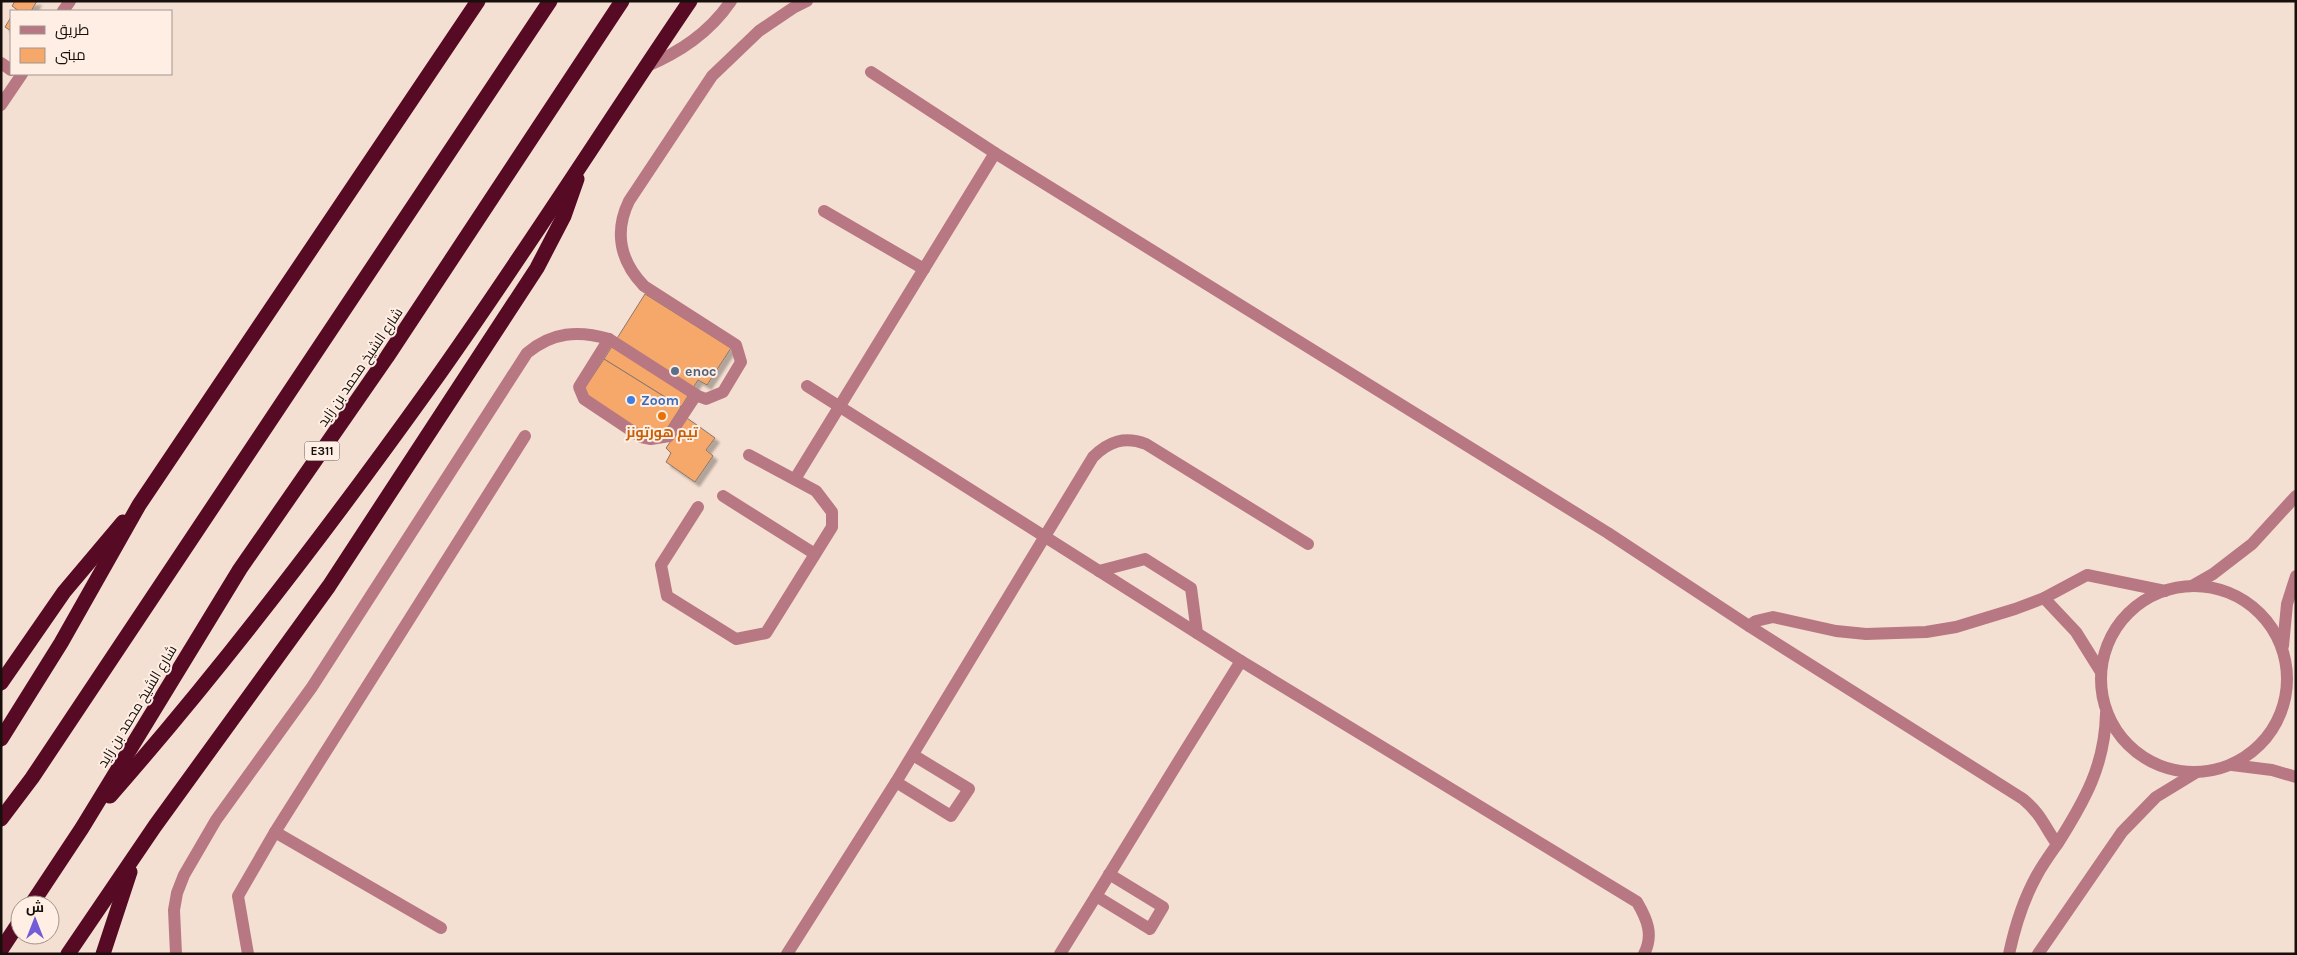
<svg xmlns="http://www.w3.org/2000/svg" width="2297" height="955" font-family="Karla,Cairo,sans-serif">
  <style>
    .building { fill: #f6a76a; stroke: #89776b; filter: url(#shadow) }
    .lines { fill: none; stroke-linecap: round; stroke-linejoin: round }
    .minor { stroke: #b87883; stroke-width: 12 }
    .highway { stroke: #570a24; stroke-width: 15 }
    .service-dot { fill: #5c6f8a; stroke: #feeee3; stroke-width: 2 }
    .shop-dot { fill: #3f7fe0; stroke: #feeee3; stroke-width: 2 }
    .food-dot { fill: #e8710a; stroke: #feeee3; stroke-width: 2 }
    .labels { text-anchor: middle; stroke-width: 4; stroke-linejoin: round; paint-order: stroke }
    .shield { fill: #feeee3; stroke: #5c524c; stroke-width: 1 }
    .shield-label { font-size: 12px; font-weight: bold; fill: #160f0b }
    .street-label { font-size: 14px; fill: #160f0b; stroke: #feeee3 }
    .service-label { font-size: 14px; font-weight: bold; fill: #4e5e75; stroke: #feeee3; text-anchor: start }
    .shop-label { font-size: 14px; font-weight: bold; fill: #366cbe; stroke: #feeee3; text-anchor: start }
    .food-label { font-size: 14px; font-weight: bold; fill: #c56008; stroke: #feeee3 }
  </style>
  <defs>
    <filter id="shadow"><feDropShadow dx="4.5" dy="4.5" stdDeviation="1" flood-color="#0004"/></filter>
  </defs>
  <rect width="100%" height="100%" fill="#f4e0d2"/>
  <g class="building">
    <path d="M15 1H37L31 11H19L12 6Z"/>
    <path d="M11 17V31L5 27Z"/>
    <path d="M645 294 731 348 707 385 698 380 681 407 604 359Z"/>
    <path d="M604 359 681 407 662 436H647L582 392Z"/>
    <path d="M687 418 715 438 706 450 713 456 695 482 666 462 671 453 666 448Z"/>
  </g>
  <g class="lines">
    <g class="minor">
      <path d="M63 11 70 1"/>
      <path d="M1 63 11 70"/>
      <path d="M645 67C680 52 709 33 731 1"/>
      <path d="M871 72 995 153 1608 533 1749 626 2023 799C2042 815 2044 826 2057 844"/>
      <path d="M1 105 22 74"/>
      <path d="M824 211 924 269"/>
      <path d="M609 339 579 387 584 399 641 437 651 439 669 436 696 395"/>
      <path d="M807 386 1241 661 1637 902C1647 919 1654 935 1644 954"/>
      <path d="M795 479 995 153"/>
      <path d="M723 496 815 554"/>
      <path d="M698 507 661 565 667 596 736 639 766 633 832 527V512L816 491 749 455"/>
      <path d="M1099 571 1145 559 1191 588 1197 633"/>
      <path d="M2192 586 2213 574 2252 544 2296 496"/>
      <circle cx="2194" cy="679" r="93"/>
      <path d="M2044 598 2076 632 2101 672"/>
      <path d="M1749 626 1756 621 1773 617 1836 631 1866 634 1926 632 1956 627 2015 609 2044 598 2087 575 2165 591"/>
      <path d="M2283 646 2287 604 2296 576"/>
      <path d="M913 755 969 789 951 816 896 782 1093 457C1109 441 1125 436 1146 444L1308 544"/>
      <path d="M2232 765 2272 770 2296 777"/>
      <path d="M1109 874 1163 907 1150 929 1096 896C1144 817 1192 739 1241 661"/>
      <path d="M441 928 275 832 525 436"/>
      <path d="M176 954 174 910 177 893 184 875 216 820 312 687 527 353C552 332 578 330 609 339L698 396 706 399 723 392 741 362 736 345 644 286C620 261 614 232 629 201L712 76 759 31 793 8 807 1"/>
      <path d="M248 954 238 896 275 832"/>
      <path d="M787 954 896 782"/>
      <path d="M1060 954 1096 896"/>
      <path d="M2009 954C2015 926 2023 900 2037 875 2043 864 2051 853 2058 843 2085 800 2105 765 2106 713"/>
      <path d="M2038 954 2122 832 2156 797 2197 772"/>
    </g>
    <g class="highway">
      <path d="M1 683 64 592 123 522"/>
      <path d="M1 739 61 643 139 505 478 1"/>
      <path d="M110 796C224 666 329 528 430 387 520 261 603 129 690 1"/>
      <path d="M1 819 32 778 550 1"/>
      <path d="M31 905 82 828 240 569 387 357 622 1"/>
      <path d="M1 950 20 921"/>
      <path d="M68 954 155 826 329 586 537 268 564 216 577 179"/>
      <path d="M103 954 130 872"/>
    </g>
  </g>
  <circle class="service-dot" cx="675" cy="371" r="5"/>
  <circle class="shop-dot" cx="631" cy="400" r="5"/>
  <circle class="food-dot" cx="662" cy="416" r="5"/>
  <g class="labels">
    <rect class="shield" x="304.5" y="441.5" width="35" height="19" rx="4"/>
    <g class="shield-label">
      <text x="322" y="455">E311</text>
    </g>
    <g class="street-label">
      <text transform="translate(360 367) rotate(-56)" y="5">شارع الشيخ محمد بن زايد</text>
      <text transform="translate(137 706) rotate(-59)" y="5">شارع الشيخ محمد بن زايد</text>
    </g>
    <g class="service-label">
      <text x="685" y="376">enoc</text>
    </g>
    <g class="shop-label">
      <text x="641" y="405">Zoom</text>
    </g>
    <g class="food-label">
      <text x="662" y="437">تيم هورتونز</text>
    </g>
  </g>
  <rect width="2297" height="955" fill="none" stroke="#160f0b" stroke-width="5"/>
  <rect x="10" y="10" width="162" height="65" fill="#feeee3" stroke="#a1958d"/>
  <rect x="20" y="26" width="25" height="8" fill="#b87883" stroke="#a1958d"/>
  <text x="55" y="35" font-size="15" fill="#160f0b">طريق</text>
  <rect x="20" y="48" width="25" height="15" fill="#f6a76a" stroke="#a1958d"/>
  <text x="55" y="60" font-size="15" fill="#160f0b">مبنى</text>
  <g transform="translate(35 920)"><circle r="24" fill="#feeee3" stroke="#a1958d"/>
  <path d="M0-4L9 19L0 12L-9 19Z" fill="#725cd7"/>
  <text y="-8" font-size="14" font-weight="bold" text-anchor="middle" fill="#160f0b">ش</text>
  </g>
</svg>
